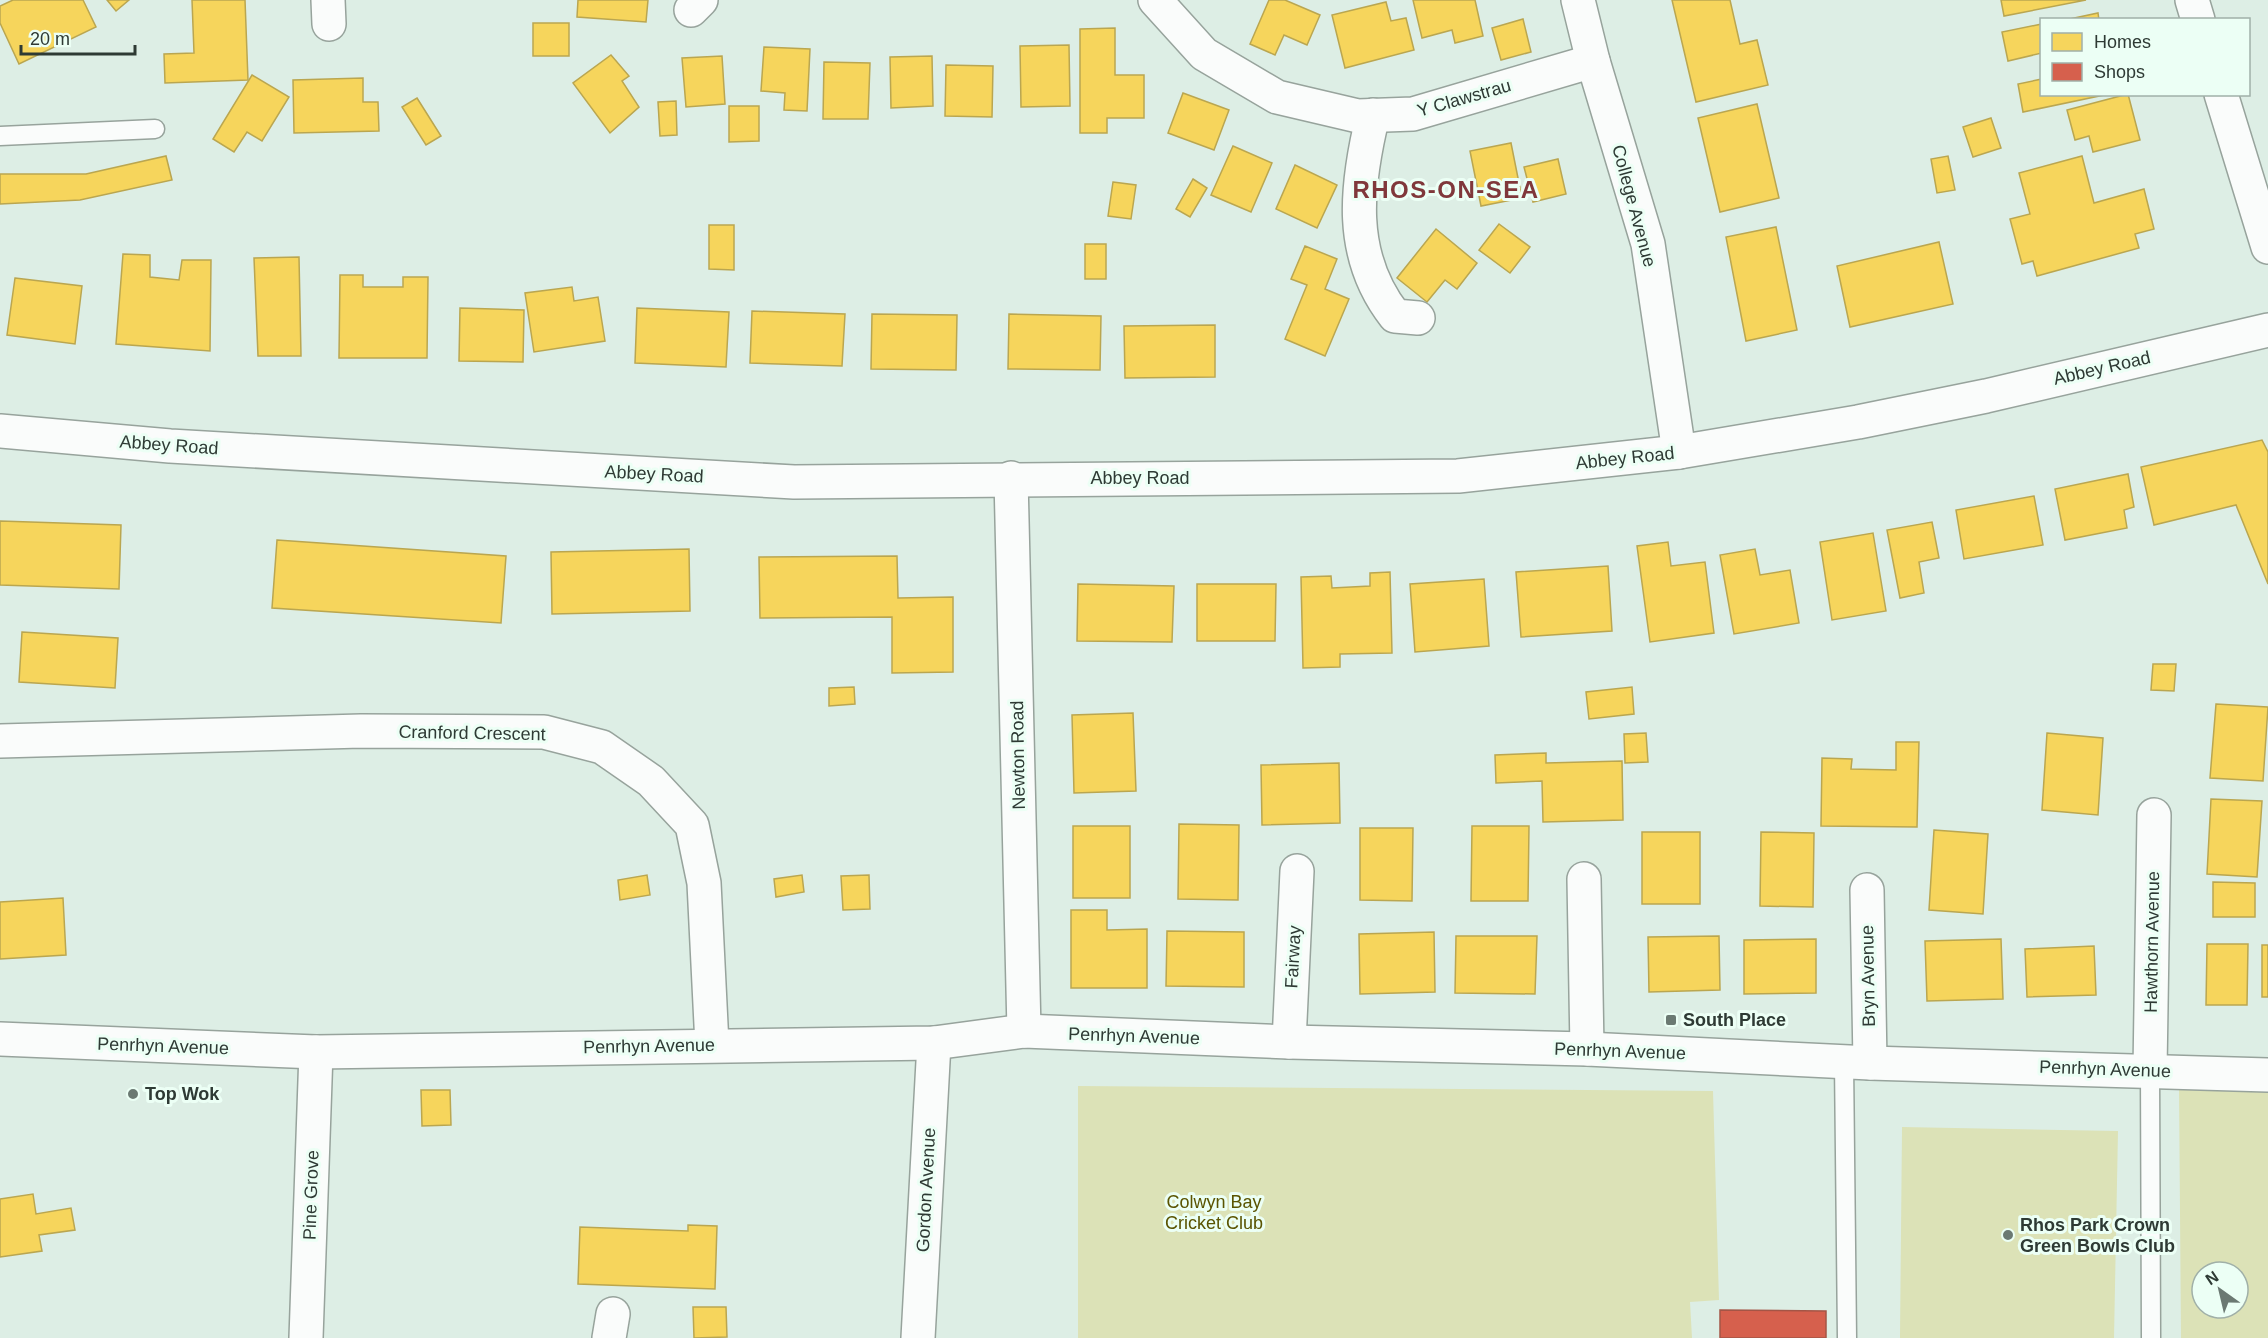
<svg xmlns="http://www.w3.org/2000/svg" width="2268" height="1338" font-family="Helvetica,sans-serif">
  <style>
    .green { fill: #dce2b7; fill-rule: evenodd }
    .homes { fill: #f6d55c; stroke: #baa650; stroke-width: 1.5 }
    .shops { fill: #d6604d; stroke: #a45546; stroke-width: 1.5 }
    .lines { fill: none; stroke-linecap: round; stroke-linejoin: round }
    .lane-casing { stroke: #97a39c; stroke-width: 21 }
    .street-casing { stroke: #97a39c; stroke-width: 36 }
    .lane { stroke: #fafcfb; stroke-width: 18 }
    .street { stroke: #fafcfb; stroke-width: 33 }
    .poi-dot { fill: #6b7972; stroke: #ecfff5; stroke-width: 2 }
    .labels { text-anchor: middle; stroke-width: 6; stroke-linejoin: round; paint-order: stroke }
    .street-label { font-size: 18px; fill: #2e3a34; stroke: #ecfff5 }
    .poi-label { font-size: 18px; font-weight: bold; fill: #2e3a34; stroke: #ecfff5; text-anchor: start }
    .park-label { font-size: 18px; fill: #5a5401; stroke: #ecfff5 }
    .district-label { font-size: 24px; font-weight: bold; letter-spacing: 1.5px; fill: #80383b; stroke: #ecfff5 }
  </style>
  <rect width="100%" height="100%" fill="#ddeee5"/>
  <g class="green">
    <path d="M1078 1086 1713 1091 1719 1300 1690 1302 1692 1338H1078Z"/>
    <path d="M2179 1087 2268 1089V1338H2181ZM2202 1272H2238V1308H2202Z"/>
    <path d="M1902 1127 2118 1131 2114 1338H1900Z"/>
  </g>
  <g class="homes">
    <path d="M13 0H83L96 27 19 64 0 23V6Z"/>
    <path d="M107 0H129L116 11Z"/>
    <path d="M192 0H245L248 80 165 83 164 54 194 53Z"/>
    <path d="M578 0H648L646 22 577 17Z"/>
    <path d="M1269 0H1285L1320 15 1307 45 1284 35 1275 55 1250 44Z"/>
    <path d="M1413 0H1475L1483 36 1455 43 1452 30 1422 38Z"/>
    <path d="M1672 0H1730L1740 44 1757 40 1768 85 1696 102Z"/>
    <path d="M2001 0H2086L2004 16Z"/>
    <path d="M1386 2 1391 21 1406 18 1414 50 1345 68 1332 15Z"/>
    <path d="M2098 13 2099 20H2065Z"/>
    <path d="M1523 19 1531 52 1501 60 1492 28Z"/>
    <rect x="533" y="23" width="36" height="33"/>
    <path d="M2042 24V53L2008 61 2002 32Z"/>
    <path d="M1115 28V75H1144V118H1107V133H1080V29Z"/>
    <path d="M1069 45 1070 106 1021 107 1020 46Z"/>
    <path d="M764 47 810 49 807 111 784 110 785 93 761 91Z"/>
    <path d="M611 55 629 76 622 81 639 107 610 133 573 83Z"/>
    <path d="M722 56 725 104 686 107 682 58Z"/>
    <path d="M932 56 933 106 891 108 890 57Z"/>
    <path d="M824 62 870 63 868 119H823Z"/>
    <path d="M946 65 993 66 992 117 945 116Z"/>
    <path d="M252 75 289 97 262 141 247 132 234 152 213 139Z"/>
    <path d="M363 78V102H378L379 131 294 133 293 80Z"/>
    <path d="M2042 79V94H2109L2023 112 2018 84Z"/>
    <path d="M1183 93 1229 110 1214 150 1168 133Z"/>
    <path d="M2128 94 2140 140 2093 152 2089 136 2075 140 2067 110Z"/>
    <path d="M417 98 441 136 426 145 402 107Z"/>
    <path d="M676 101 677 135 660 136 658 102Z"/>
    <path d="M1757 104 1779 198 1720 212 1698 118Z"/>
    <path d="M729 106H759V141L729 142Z"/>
    <path d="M1991 118 2001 148 1973 157 1963 127Z"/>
    <path d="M1511 143 1522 198 1481 206 1470 151Z"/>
    <path d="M1233 146 1272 163 1251 212 1211 195Z"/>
    <path d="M166 156 172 180 80 200 0 204V174H86Z"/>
    <path d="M1948 156 1955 190 1937 193 1931 159Z"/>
    <path d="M2082 156 2094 203 2144 189 2154 229 2135 234 2139 248 2037 276 2033 261 2022 264 2010 219 2030 214 2019 173Z"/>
    <path d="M1558 159 1566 194 1533 202 1524 167Z"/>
    <path d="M1295 165 1337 185 1317 228 1276 209Z"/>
    <path d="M1193 179 1207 188 1190 217 1176 209Z"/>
    <path d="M1113 182 1136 185 1131 219 1108 216Z"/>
    <path d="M1499 224 1530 247 1510 273 1479 250Z"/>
    <path d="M709 225H734V270L709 269Z"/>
    <path d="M1776 227 1797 330 1746 341 1726 237Z"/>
    <path d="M1436 229 1477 263 1457 289 1445 280 1427 302 1397 278Z"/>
    <path d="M1939 242 1953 304 1850 327 1837 266Z"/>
    <rect x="1085" y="244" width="21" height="35"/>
    <path d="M1305 246 1337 259 1325 289 1349 299 1325 356 1285 339 1307 285 1291 279Z"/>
    <path d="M123 254 150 255V277L179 280 182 260H211L210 351 116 344Z"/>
    <path d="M299 257 301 356H258L254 258Z"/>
    <path d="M340 275H363V287H403V277H428L427 358H339Z"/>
    <path d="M15 278 82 286 75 344 7 335Z"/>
    <path d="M572 287 574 301 598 297 605 341 534 352 525 293Z"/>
    <path d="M460 308 524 310 523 362 459 361Z"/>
    <path d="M637 308 729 312 726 367 635 363Z"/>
    <path d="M752 311 845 314 842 366 750 363Z"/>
    <path d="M872 314 957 315 956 370 871 369Z"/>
    <path d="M1009 314 1101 316 1100 370 1008 369Z"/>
    <path d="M1215 325V377L1125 378 1124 326Z"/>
    <path d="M2262 440 2268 452V584L2236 505 2154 525 2141 467Z"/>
    <path d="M2128 474 2134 507 2124 510 2127 528 2065 540 2055 489Z"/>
    <path d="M2034 496 2043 545 1964 559 1956 510Z"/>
    <path d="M0 521 121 525 119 589 0 585Z"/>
    <path d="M1932 522 1939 558 1919 562 1924 593 1900 598 1887 530Z"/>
    <path d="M1873 533 1886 611 1832 620 1820 542Z"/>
    <path d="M277 540 506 556 501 623 272 608Z"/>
    <path d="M1668 542 1671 566 1705 562 1714 633 1650 642 1637 546Z"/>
    <path d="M689 549 690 611 552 614 551 552Z"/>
    <path d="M1755 549 1760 575 1790 570 1799 623 1734 634 1720 555Z"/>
    <path d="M897 556 898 598 953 597V672L892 673V617L760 618 759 557Z"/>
    <path d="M1608 566 1612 631 1521 637 1516 572Z"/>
    <path d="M1390 572 1392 653 1340 654V667L1303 668 1301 577 1331 576 1332 588 1370 586V573Z"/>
    <path d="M1484 579 1489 646 1415 652 1410 584Z"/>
    <path d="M1078 584 1174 586 1172 642 1077 641Z"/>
    <path d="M1197 584H1276L1275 641H1197Z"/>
    <path d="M22 632 118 638 115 688 19 682Z"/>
    <path d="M2153 664H2176L2174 691 2151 690Z"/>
    <path d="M854 687 855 704 829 706V688Z"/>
    <path d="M1632 687 1634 714 1589 719 1586 692Z"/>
    <path d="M2216 704 2268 707 2263 781 2210 778Z"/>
    <path d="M1133 713 1136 791 1074 793 1072 715Z"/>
    <path d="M1646 733 1648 762 1625 763 1624 734Z"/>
    <path d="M2047 733 2103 738 2098 815 2042 810Z"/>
    <path d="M1896 742H1919L1917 827 1821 826 1822 758 1852 759 1851 769 1896 770Z"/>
    <path d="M1546 753V763L1622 761 1623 820 1543 822 1542 781 1496 783 1495 755Z"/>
    <path d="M1339 763 1340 823 1262 825 1261 765Z"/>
    <path d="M2211 799 2262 801 2257 877 2207 874Z"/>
    <path d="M1179 824 1239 825 1238 900 1178 899Z"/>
    <rect x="1073" y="826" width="57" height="72"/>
    <path d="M1472 826H1529L1528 901H1471Z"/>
    <path d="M1360 828H1413L1412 901 1360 900Z"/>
    <path d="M1934 830 1988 834 1983 914 1929 910Z"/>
    <rect x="1642" y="832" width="58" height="72"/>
    <path d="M1761 832 1814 833 1813 907 1760 906Z"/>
    <path d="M647 875 650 895 620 900 618 880Z"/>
    <path d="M802 875 804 892 776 897 774 879Z"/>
    <path d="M869 875 870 909 843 910 841 876Z"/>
    <path d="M2213 882 2255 883V917H2213Z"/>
    <path d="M63 898 66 955 0 959V902Z"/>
    <path d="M1071 910H1107V930L1147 929V988H1071Z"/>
    <path d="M1167 931 1244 932V987L1166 986Z"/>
    <path d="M1434 932 1435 992 1360 994 1359 934Z"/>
    <path d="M1456 936H1537L1535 994 1455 993Z"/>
    <path d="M1719 936 1720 990 1649 992 1648 937Z"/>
    <path d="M1816 939V993L1744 994V940Z"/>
    <path d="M2001 939 2003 999 1927 1001 1925 941Z"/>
    <path d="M2207 944H2248L2247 1005H2206Z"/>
    <rect x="2262" y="945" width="6" height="52"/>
    <path d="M2094 946 2096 995 2027 997 2025 949Z"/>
    <path d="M421 1090H450L451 1125 422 1126Z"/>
    <path d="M33 1194 36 1214 71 1208 75 1230 39 1235 42 1251 0 1257V1199Z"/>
    <path d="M688 1225 717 1226 715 1289 578 1284 580 1227 688 1231Z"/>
    <path d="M693 1307H726L727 1337 694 1338Z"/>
  </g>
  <path class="shops" d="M1720 1310 1826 1311V1338H1720Z"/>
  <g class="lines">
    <defs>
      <g id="lane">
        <path d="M0 136 155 129"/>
        <path d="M1844 1062 1847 1338"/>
        <path d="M2150 1070 2151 1338"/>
      </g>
      <g id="street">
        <path d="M328 0 329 24"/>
        <path d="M1155 0 1204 54 1277 97 1358 116 1413 114 1593 61"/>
        <path d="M1578 0 1593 61 1648 244 1679 452"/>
        <path d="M2192 0 2198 20"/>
        <path d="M691 10 701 0"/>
        <path d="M2221 94 2268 247"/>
        <path d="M1373 115C1356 185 1347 255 1395 316L1418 318"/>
        <path d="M0 431 170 446 794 482 1458 476 1679 452 1858 422 1986 396 2268 330"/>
        <path d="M1011 478 1024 1031"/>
        <path d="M0 741 361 731 544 732 602 747 651 781 692 825 704 883 712 1045"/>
        <path d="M1584 879 1587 1049"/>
        <path d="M1867 890 1870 1063"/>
        <path d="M0 1039 316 1052 934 1043 1024 1031 1289 1042 1587 1049 1870 1063 2268 1075"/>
        <path d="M1289 1042 1297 871"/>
        <path d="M2150 1070 2154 815"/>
        <path d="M306 1338 316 1052"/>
        <path d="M609 1338 613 1314"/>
        <path d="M918 1338 934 1043"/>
      </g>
    </defs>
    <use href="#lane" class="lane-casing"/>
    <use href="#street" class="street-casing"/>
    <use href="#lane" class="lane"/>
    <use href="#street" class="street"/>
  </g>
  <g class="poi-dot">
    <rect x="1665" y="1014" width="12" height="12" rx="3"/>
    <circle cx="133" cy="1094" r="6"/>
    <circle cx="2008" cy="1235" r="6"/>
  </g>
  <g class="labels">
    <g class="street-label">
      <text transform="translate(1464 98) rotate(-16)" y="6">Y Clawstrau</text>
      <text transform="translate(1634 206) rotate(75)" y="6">College Avenue</text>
      <text transform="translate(2102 368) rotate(-13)" y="6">Abbey Road</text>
      <text transform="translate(169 445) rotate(4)" y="6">Abbey Road</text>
      <text transform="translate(1625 458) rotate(-6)" y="6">Abbey Road</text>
      <text transform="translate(654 474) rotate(3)" y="6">Abbey Road</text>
      <text x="1140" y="484">Abbey Road</text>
      <text transform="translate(472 733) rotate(1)" y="6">Cranford Crescent</text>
      <text transform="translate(1018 755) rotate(-91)" y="6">Newton Road</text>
      <text transform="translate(2152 942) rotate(-89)" y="6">Hawthorn Avenue</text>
      <text transform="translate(1293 957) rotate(-87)" y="6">Fairway</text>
      <text transform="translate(1868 976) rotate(-91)" y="6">Bryn Avenue</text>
      <text transform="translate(1134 1036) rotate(2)" y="6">Penrhyn Avenue</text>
      <text transform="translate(163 1046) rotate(2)" y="6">Penrhyn Avenue</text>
      <text transform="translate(649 1046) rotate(-1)" y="6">Penrhyn Avenue</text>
      <text transform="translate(1620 1051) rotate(2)" y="6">Penrhyn Avenue</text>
      <text transform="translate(2105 1069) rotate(2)" y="6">Penrhyn Avenue</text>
      <text transform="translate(926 1190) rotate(-87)" y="6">Gordon Avenue</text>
      <text transform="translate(311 1195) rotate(-88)" y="6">Pine Grove</text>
    </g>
    <g class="poi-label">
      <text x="1683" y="1026">South Place</text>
      <text x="145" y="1100">Top Wok</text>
      <text x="2020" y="1231">Rhos Park Crown<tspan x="2020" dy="21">Green Bowls Club</tspan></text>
    </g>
    <g class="park-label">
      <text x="1214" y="1208">Colwyn Bay<tspan x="1214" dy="21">Cricket Club</tspan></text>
    </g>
    <g class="district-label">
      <text x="1446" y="198">RHOS-ON-SEA</text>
    </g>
  </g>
  <rect x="2040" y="18" width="210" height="78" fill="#ecfff5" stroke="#a0b0a8" stroke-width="1.5"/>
  <rect x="2052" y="33" width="30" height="18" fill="#f6d55c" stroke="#a0b0a8" stroke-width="1.5"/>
  <text x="2094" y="48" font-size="18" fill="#2e3a34">Homes</text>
  <rect x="2052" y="63" width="30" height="18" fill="#d6604d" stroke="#a0b0a8" stroke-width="1.5"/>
  <text x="2094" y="78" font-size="18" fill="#2e3a34">Shops</text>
  <g transform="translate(2220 1290) rotate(326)"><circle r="28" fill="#ecfff5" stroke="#a0b0a8" stroke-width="1.5"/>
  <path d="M0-4.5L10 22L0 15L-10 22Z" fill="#6b7972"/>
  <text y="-9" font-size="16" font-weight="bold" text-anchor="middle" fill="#2e3a34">N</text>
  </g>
  <path d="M21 45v9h114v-9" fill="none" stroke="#2e3a34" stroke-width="3"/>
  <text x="30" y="45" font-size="18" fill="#2e3a34" stroke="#ecfff5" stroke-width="4.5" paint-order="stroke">20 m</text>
</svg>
